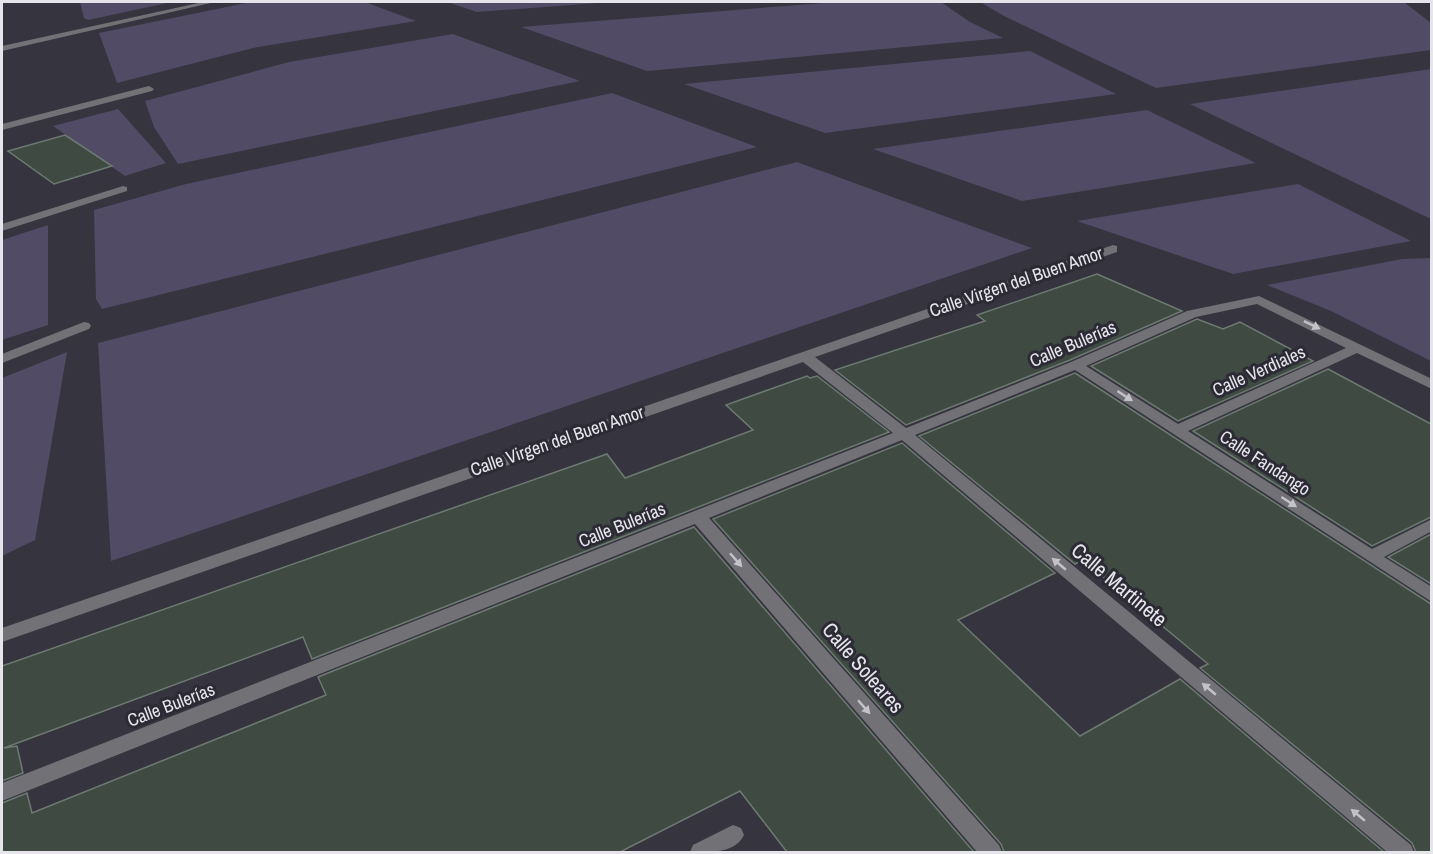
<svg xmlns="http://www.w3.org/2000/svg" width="1433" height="854" font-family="'Archivo Narrow',sans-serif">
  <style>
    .green { fill: #514b65 }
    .building { fill: #3f4a43; stroke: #6d7a71; stroke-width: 1.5 }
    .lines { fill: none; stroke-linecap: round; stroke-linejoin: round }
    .minor { fill: #727176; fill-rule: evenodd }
    .oneway { fill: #c3c2c9 }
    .labels { text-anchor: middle; stroke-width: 6; stroke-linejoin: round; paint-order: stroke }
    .street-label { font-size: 18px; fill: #e6e5ec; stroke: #2c2a35 }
    .near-street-label { font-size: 21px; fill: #e6e5ec; stroke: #2c2a35 }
  </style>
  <rect width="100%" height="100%" fill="#36343f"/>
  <g class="green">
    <path d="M80 2H172L88 20 84 18Z"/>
    <path d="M251 2H365L416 21 253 48 117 83 99 33Z"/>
    <path d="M447 2H612L477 12Z"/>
    <path d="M836 2H941L970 22 1003 38 647 71 521 27Z"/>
    <path d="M980 2H1404L1431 23V50L1156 88 1004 16Z"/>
    <path d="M453 34 580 81 178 164 154 127 145 101 289 62Z"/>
    <path d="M1030 51 1116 94 825 133 684 84Z"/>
    <path d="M1431 69V219L1190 104Z"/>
    <path d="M612 93 757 147 102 309 96 299 94 210 186 184Z"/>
    <path d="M118 109 166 163 125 176 53 126Z"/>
    <path d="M1147 110 1256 163 1022 201 873 149Z"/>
    <path d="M797 162 1032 248 111 561 98 343Z"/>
    <path d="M1298 184 1411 241 1233 274 1077 221Z"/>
    <path d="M48 225V325L2 340V240Z"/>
    <path d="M1431 258V361L1331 311 1267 285 1402 259Z"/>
    <path d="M67 352 35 540 2 556V378Z"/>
  </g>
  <g class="building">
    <path d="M65 135 112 166 54 184 8 151Z"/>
    <path d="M1097 274 1182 311 1070 360 906 425 835 370 985 321 977 315Z"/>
    <path d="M1197 319 1223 329 1240 322 1313 361 1178 421 1091 366Z"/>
    <path d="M1328 369 1431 424V517L1372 546 1193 431Z"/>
    <path d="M1075 373 1431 604V852H1416L1412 843 1200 668 1208 664 1083 560 1075 564 919 436Z"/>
    <path d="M807 376 810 378 817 376 889 432 312 659 303 637 4 748 17 746 23 773 2 781V666L607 454 625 478 753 430 726 405Z"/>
    <path d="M902 443 1055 573 958 620 1080 736 1180 679 1384 852H1004L1001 844 713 519Z"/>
    <path d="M694 527 974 852H787L740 791 620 852H2V803L27 793 32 813 326 695 318 677Z"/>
    <path d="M1431 534V584L1388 557Z"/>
  </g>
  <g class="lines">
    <g class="minor">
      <path d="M203 2H215L2 51V46Z"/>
      <path d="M149 86 154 89 152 91 2 130V124Z"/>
      <path d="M123 186 127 187V191L2 231V224Z"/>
      <path d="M1113 245 1117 246V252L815 357 906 428 1071 362 1187 311 1259 296 1432 379V389L1357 353 1188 431 1372 549 1432 519V531L1384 557 1432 587V602L1075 370 915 435 1411 845 1414 852H1387L902 440 709 518 999 845 1002 852H977L695 524 2 801V783L893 433 803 362 2 642V628ZM1257 304 1346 348 1178 424 1086 366 1196 317Z"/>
      <path d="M84 322 89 323 91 326 89 329 2 363V354Z"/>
      <path d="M733 825 741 828 744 835C735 854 709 852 690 852L693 845Z"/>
    </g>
  </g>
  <defs><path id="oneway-solid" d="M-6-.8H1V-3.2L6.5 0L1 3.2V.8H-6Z" transform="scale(1.5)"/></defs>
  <g class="oneway">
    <use href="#oneway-solid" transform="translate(1312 325) rotate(26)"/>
    <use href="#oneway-solid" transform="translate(1125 396) rotate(33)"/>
    <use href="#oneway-solid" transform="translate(1289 502) rotate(33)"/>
    <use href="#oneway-solid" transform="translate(736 560) rotate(49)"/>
    <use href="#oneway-solid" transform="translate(1059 564) rotate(-140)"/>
    <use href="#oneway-solid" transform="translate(1209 689) rotate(-140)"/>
    <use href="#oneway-solid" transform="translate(864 707) rotate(49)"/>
    <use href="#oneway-solid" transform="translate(1358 815) rotate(-140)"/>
  </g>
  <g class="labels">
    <g class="street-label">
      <text transform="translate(1016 282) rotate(-19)" y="6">Calle Virgen del Buen Amor</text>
      <text transform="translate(1073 344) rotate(-23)" y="6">Calle Bulerías</text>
      <text transform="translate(1259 371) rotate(-24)" y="6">Calle Verdiales</text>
      <text transform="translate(557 441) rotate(-19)" y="6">Calle Virgen del Buen Amor</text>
      <text transform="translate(1265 463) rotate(33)" y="6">Calle Fandango</text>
      <text transform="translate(622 525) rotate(-22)" y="6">Calle Bulerías</text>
      <text transform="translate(171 705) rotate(-21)" y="6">Calle Bulerías</text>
    </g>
    <g class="near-street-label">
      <text transform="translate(1119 585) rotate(40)" y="7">Calle Martinete</text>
      <text transform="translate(863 668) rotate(49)" y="7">Calle Soleares</text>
    </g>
  </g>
  <rect width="1433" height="854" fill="none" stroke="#e6e5ec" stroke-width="6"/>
</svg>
